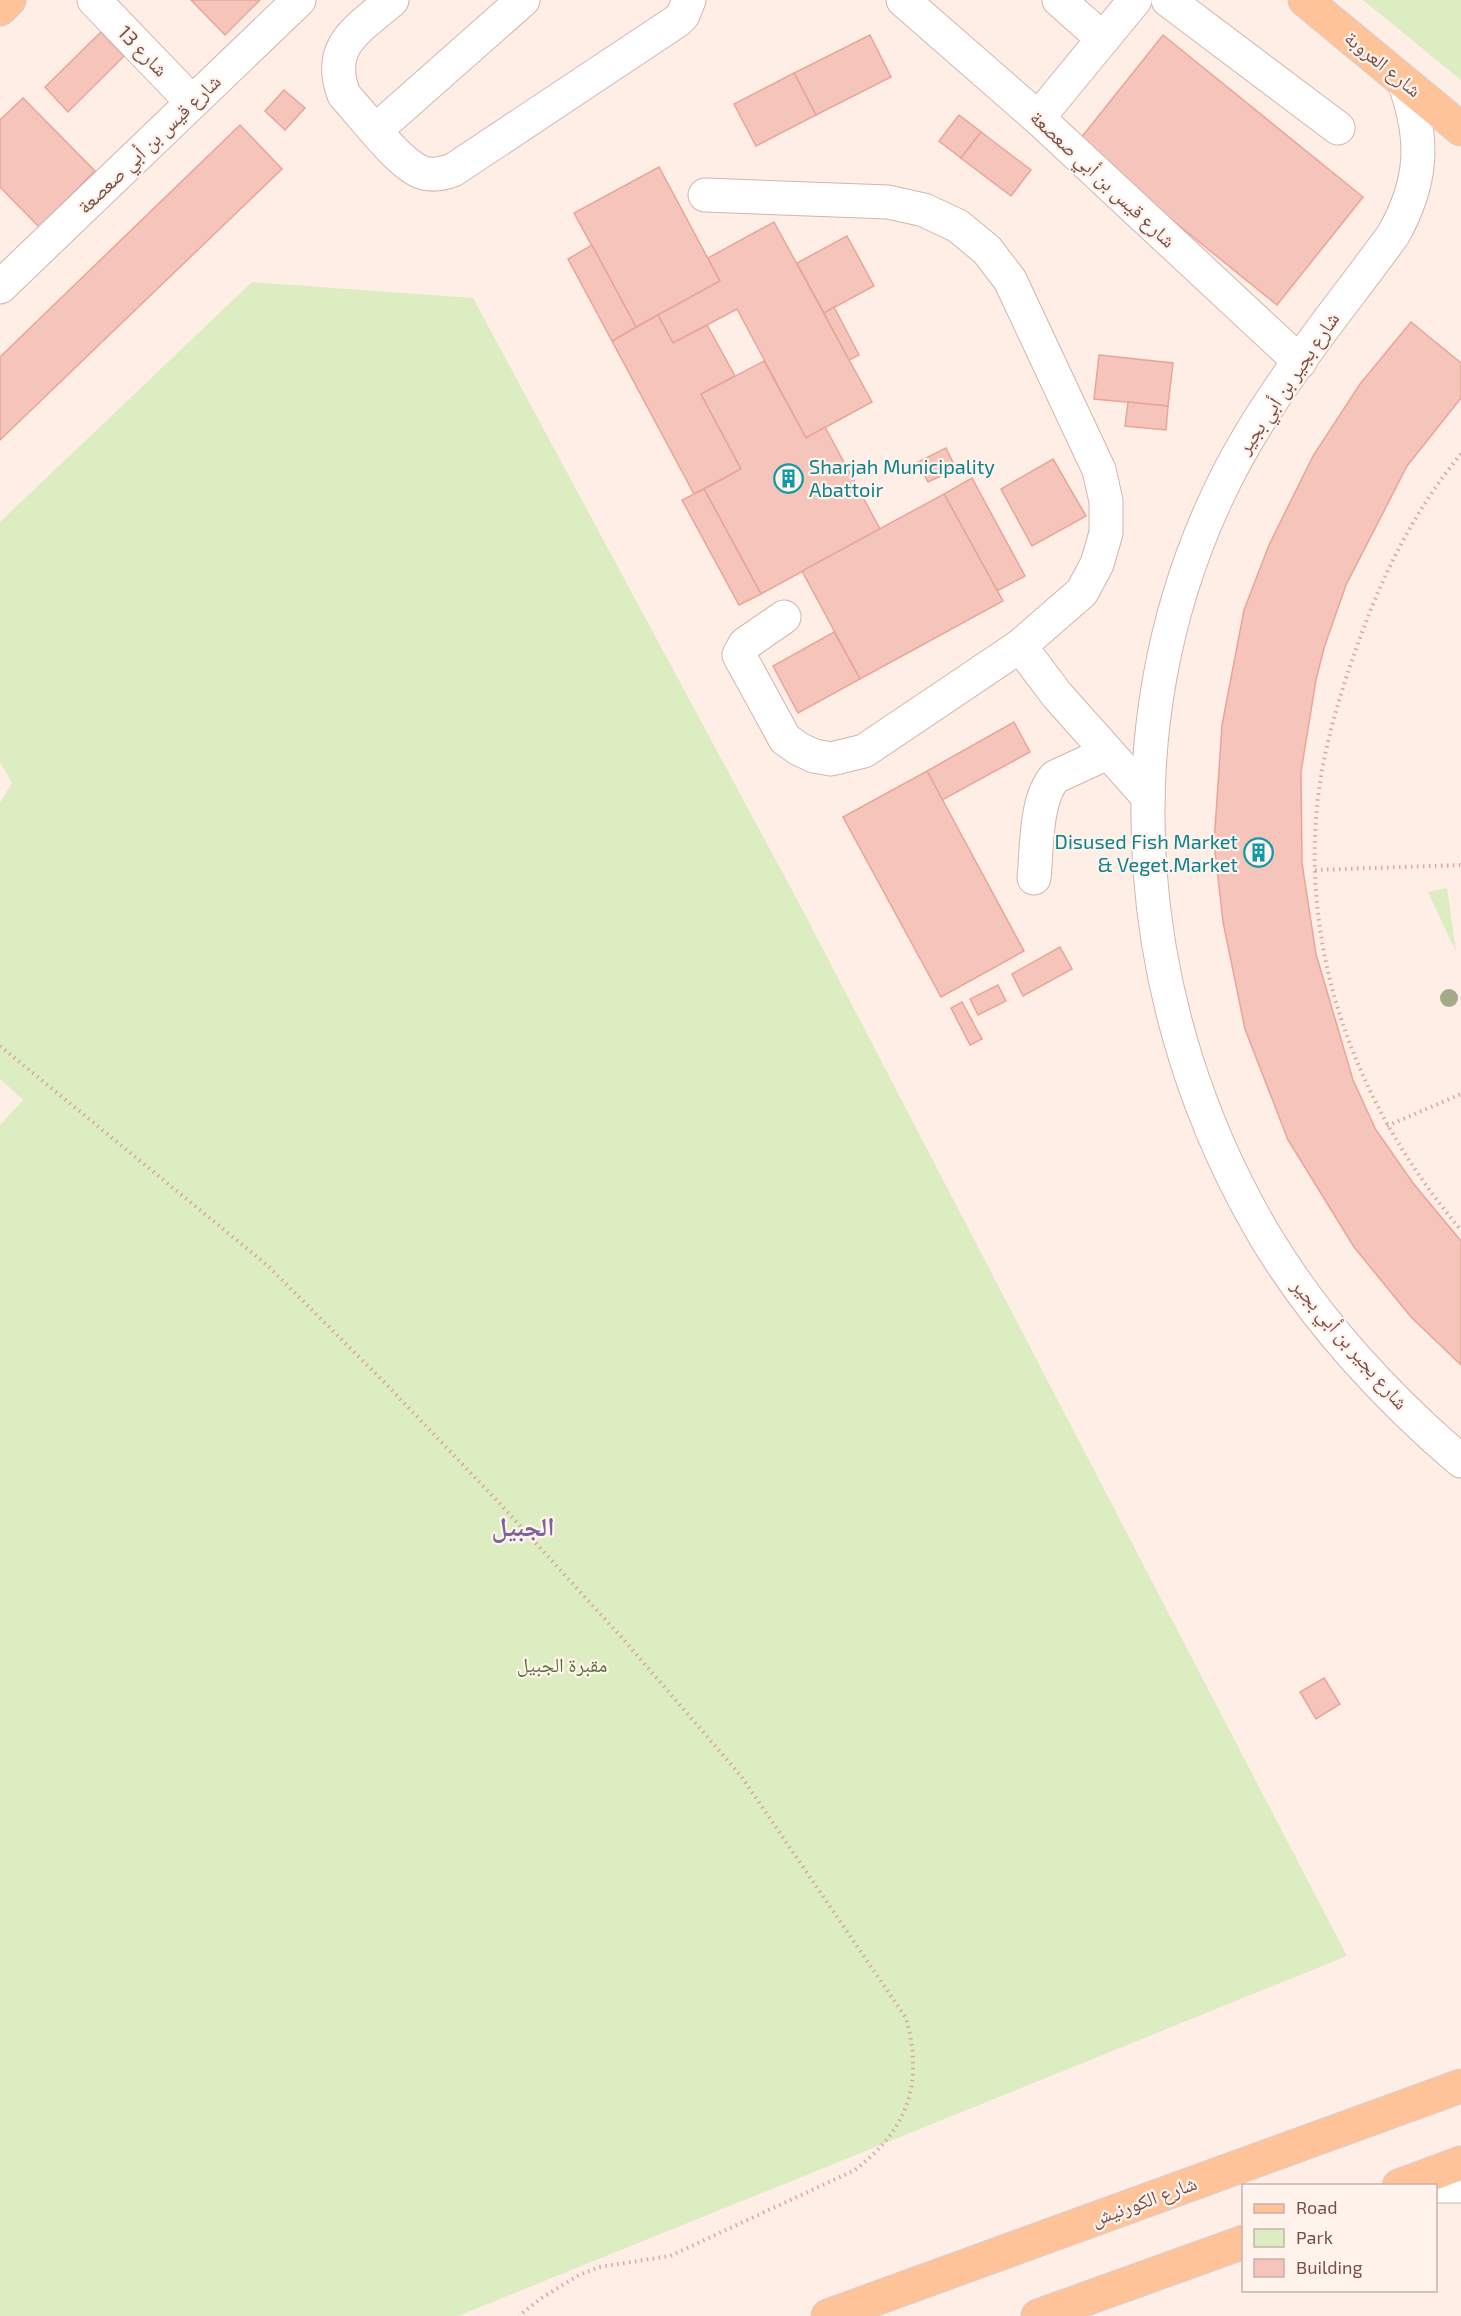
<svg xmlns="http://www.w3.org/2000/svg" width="1461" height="2316" font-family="'Exo 2','Noto Naskh Arabic',sans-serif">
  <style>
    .green { fill: #ddedc2 }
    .building { fill: #f5c4ba; stroke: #e9a599; stroke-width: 1.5 }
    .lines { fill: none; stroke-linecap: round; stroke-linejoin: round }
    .minor-casing { stroke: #d3b5ac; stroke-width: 35 }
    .major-casing { stroke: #d9cdcc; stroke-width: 35 }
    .path { stroke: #dba79d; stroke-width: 4; stroke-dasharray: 1.5 4.5; stroke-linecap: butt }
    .minor { stroke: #fff; stroke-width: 33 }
    .major { stroke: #ffc39a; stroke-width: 33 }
    .tree { fill: #a2aa87 }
    .labels { text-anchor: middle; stroke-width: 4.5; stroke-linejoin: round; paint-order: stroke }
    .street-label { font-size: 20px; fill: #794e48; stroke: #fff3ec }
    .culture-label { font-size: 20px; fill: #0d838f; stroke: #fff3ec; text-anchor: start }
    .park-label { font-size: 20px; fill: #57733a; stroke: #fff3ec }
    .district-label { font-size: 26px; font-weight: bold; fill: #7c639d; stroke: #fff3ec }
  </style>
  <rect width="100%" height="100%" fill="#feeee5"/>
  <g class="green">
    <path d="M1363 0H1461V80Z"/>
    <path d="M252 282 473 298 800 905 1347 1956 458 2316H0V1125L23 1100 0 1079V803L12 783 0 762V522Z"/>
    <path d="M1447 888 1456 952 1428 892Z"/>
  </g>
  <g class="building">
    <path d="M191 0H260L225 35Z"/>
    <path d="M101 32 124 56 68 112 45 87Z"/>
    <path d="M870 35 891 77 816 115 794 73Z"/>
    <path d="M1163 35 1363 197 1277 305 1077 143Z"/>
    <path d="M794 73 816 115 756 146 734 104Z"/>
    <path d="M284 90 305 108 285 130 265 111Z"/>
    <path d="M23 98 95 171 39 227 0 187V120Z"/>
    <path d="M959 115 981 132 961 158 939 141Z"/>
    <path d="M240 125 282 169 0 440V357Z"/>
    <path d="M981 132 1031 170 1011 196 961 158Z"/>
    <path d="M659 167 720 281 636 327 574 213Z"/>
    <path d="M774 222 872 402 806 438 737 309 673 343 658 315 720 281 708 258Z"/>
    <path d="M847 236 874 286 824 313 797 263Z"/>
    <path d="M592 245 636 327 612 341 568 259Z"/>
    <path d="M834 307 859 355 849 360 824 313Z"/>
    <path d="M658 315 673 343 707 325 735 376 701 394 741 469 694 494 612 341Z"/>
    <path d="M1411 322 1461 363V398L1407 466 1346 585 1324 648 1316 680 1301 772 1302 863 1316 954 1353 1080 1376 1130 1413 1183 1461 1241V1365L1411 1317 1354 1247 1288 1140 1245 1029 1223 922 1214 843 1222 725 1244 610 1269 545 1313 456 1360 384Z"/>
    <path d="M1099 355 1173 363 1168 406 1094 399Z"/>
    <path d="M764 361 806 438 825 427 880 529 761 594 704 489 741 469 701 394Z"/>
    <path d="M1128 402 1168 406 1166 430 1125 426Z"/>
    <path d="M946 448 956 469 928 482 918 462Z"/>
    <path d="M1053 459 1086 516 1032 546 1001 489Z"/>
    <path d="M972 478 1025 576 997 591 944 494Z"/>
    <path d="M704 489 761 594 739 605 682 500Z"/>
    <path d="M944 494 1003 601 860 679 802 571Z"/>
    <path d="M834 632 860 679 798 713 773 666Z"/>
    <path d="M1014 722 1030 752 942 800 927 771Z"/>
    <path d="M927 771 1024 951 941 997 843 817Z"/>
    <path d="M1060 947 1072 969 1023 996 1012 974Z"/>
    <path d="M998 985 1006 1001 978 1015 970 999Z"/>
    <path d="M962 1002 982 1039 970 1045 951 1008Z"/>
    <path d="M1324 1678 1340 1704 1316 1719 1300 1692Z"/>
  </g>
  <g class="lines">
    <defs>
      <g id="minor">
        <path d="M94 0 192 102"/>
        <path d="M392 0C359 29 325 45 344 95 362 114 398 163 421 172 431 176 442 174 453 170L677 21 683 15 689 0"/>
        <path d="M903 0 1038 118 1300 362"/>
        <path d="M1059 0 1103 39"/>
        <path d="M1168 0 1338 128"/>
        <path d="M1404 82C1425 139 1423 182 1393 235 1332 319 1262 400 1218 495 1106 732 1133 1013 1265 1236 1315 1320 1387 1398 1461 1461"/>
        <path d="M1038 118 1135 0"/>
        <path d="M376 130 523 0"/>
        <path d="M705 195 888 202 924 210 958 226 987 250 1010 280 1099 470 1106 501V533L1097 564 1082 592 1020 646 864 751 831 759 814 756 799 749 785 739 739 655 745 644 784 617"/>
        <path d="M0 287 299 0"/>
        <path d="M1020 646 1057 695 1148 797"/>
        <path d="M1034 878C1037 849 1035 799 1055 777L1107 753"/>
        <path d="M1436 2186H1461"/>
      </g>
      <g id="major">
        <path d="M1305 0 1461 129"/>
        <path d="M0 9 9 0"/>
        <path d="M1399 2186 1461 2163"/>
        <path d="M828 2316 1461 2086"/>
        <path d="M1038 2316 1244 2242"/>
      </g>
    </defs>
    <use href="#minor" class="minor-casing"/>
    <use href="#major" class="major-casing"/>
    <g class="path">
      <path d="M1461 454C1414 510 1380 580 1356 649 1338 700 1322 753 1317 807 1302 963 1361 1112 1461 1230"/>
      <path d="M1315 870 1461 865"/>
      <path d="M0 1046 267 1265 386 1384 503 1507 624 1640 741 1776 906 2018C924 2084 908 2129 855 2170L670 2256 599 2267 579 2275 540 2299 519 2316"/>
      <path d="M1387 1126 1461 1094"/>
    </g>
    <use href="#minor" class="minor"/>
    <use href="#major" class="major"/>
  </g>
  <circle class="tree" cx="1449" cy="998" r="9"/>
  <defs>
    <symbol id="building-ring" viewBox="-11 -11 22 22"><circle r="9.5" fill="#fff3ec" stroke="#0f9aa8" stroke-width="1.5"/><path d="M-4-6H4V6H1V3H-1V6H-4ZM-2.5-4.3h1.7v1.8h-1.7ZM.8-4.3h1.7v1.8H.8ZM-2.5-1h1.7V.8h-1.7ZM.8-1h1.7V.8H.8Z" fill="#0f9aa8"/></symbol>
  </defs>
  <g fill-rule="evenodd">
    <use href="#building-ring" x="772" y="462" width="33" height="33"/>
    <use href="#building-ring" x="1242" y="836" width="33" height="33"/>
  </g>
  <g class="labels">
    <g class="street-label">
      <text transform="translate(143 51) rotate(46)" y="7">شارع 13</text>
      <text transform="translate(1383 64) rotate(39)" y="7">شارع العروبة</text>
      <text transform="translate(149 144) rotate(-44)" y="7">شارع قيس بن أبي صعصعة</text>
      <text transform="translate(1103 179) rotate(43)" y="7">شارع قيس بن أبي صعصعة</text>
      <text transform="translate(1288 383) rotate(-56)" y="7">شارع بجير بن أبي بجير</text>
      <text transform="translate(1350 1344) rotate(49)" y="7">شارع بجير بن أبي بجير</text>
      <text transform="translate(1144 2201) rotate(-20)" y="7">شارع الكورنيش</text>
    </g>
    <g class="culture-label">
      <text x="809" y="474">Sharjah Municipality<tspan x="809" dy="23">Abattoir</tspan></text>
      <text x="1238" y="849" text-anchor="end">Disused Fish Market<tspan x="1238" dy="23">&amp; Veget.Market</tspan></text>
    </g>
    <g class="park-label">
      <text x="562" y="1672">مقبرة الجبيل</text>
    </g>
    <g class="district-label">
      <text x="523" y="1536">الجبيل</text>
    </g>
  </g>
  <rect x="1242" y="2184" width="195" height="108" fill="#fff3ec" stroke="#c9b1aa" stroke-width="1.5"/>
  <rect x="1254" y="2204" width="30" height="9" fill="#ffc39a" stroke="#c9b1aa" stroke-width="1.5"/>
  <text x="1296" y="2214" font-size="18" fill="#794e48">Road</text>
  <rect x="1254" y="2229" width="30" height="18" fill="#ddedc2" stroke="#c9b1aa" stroke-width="1.5"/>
  <text x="1296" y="2244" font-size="18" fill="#794e48">Park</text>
  <rect x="1254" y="2259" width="30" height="18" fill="#f5c4ba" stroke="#c9b1aa" stroke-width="1.5"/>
  <text x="1296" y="2274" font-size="18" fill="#794e48">Building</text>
</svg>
